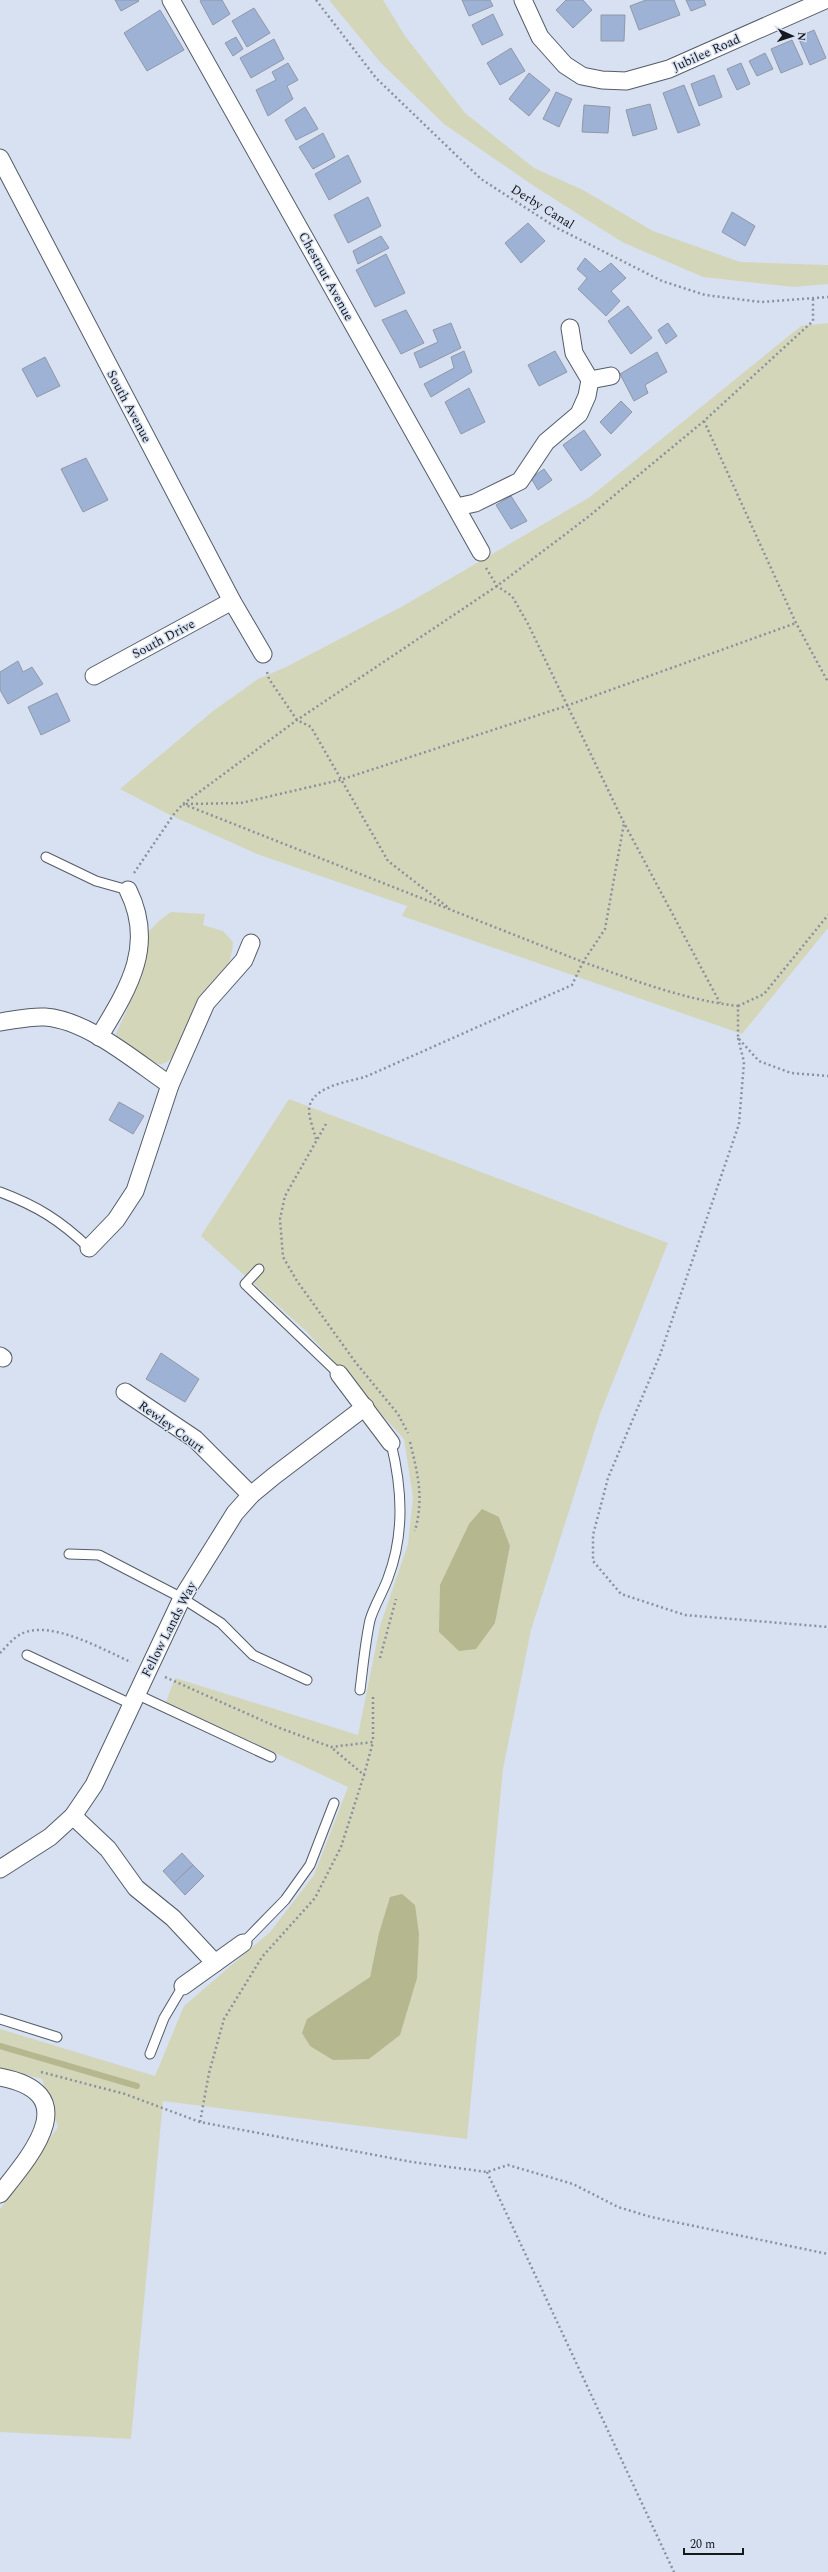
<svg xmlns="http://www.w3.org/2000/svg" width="828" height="2572" font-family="Spectral,serif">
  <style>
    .green { fill: #d4d6ba; fill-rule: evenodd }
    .water { fill: #b5b78f }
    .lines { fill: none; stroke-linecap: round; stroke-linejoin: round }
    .stream { stroke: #b5b78f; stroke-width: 6 }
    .building { fill: #9db2d5; stroke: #9098a7 }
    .lane-casing { stroke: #545c69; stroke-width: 11 }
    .street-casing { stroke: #545c69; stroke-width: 19 }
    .path { stroke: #8a919d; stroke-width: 2.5; stroke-dasharray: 2 3; stroke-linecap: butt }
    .lane { stroke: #fff; stroke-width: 9 }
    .street { stroke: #fff; stroke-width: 17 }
    .labels { text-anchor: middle; stroke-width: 3; stroke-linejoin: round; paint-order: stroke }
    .street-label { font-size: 13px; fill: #15191e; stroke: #d8e1f1 }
  </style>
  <rect width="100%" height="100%" fill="#d8e1f1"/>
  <g class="green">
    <path d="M329 0H383L405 36 465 113 534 168 583 190 653 231 740 262 828 265V284L794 287 703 277 622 242 534 186 444 124 380 62Z"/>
    <path d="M828 323V928L742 1034 402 916 407 906 257 854 170 815 120 789 213 711 258 679 286 667 403 606 590 497 801 326Z"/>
    <path d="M171 912 205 914 203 925 223 931 233 942C232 969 220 973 204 993 194 1006 187 1023 181 1039 177 1049 173 1061 162 1064 151 1066 127 1045 118 1039L116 1034 142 976 149 931 160 920Z"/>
    <path d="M289 1099 668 1243 600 1414 531 1630 503 1769 467 2139 163 2101 131 2439 0 2432V2209L58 2127 42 2079 0 2068V2029L155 2076 184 2006 270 1932 314 1875 348 1787 166 1702 175 1678 358 1735 380 1626 408 1544 413 1498 404 1439 306 1331 201 1236ZM499 1517 510 1546 495 1623ZM390 1898 369 2059 307 2019 370 1977 379 1933Z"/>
  </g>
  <g class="water">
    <path d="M482 1509 499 1517 510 1546 495 1623 476 1649 459 1651 439 1632 440 1585 469 1524Z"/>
    <path d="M402 1894 415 1905 419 1934 417 1978 400 2035 369 2059 333 2060 310 2046 302 2033 307 2019 370 1977 379 1933 390 1897Z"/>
  </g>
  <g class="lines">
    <path class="stream" d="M0 2046 137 2086"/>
  </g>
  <g class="building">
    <path d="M115 0H138L139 1 121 11Z"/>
    <path d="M202 0H222L230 14 213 25 200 1Z"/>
    <path d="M462 0H490L493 6 469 16Z"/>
    <path d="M566 0H583L592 10 573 28 556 10Z"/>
    <path d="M646 0H674L680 15 639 30 630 6Z"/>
    <path d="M686 0H704L706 5 691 11Z"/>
    <path d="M254 8 270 33 247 47 232 21Z"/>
    <path d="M160 10 184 50 147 71 124 33Z"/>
    <path d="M493 14 503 35 482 45 472 25Z"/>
    <path d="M601 15H625L624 41H601Z"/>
    <path d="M814 30 826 58 810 65 798 37Z"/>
    <path d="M236 37 243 49 233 56 225 43Z"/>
    <path d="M274 39 284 59 251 78 240 58Z"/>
    <path d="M792 40 803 64 781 73 771 49Z"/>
    <path d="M511 48 525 71 500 85 487 63Z"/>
    <path d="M765 53 773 69 757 76 749 61Z"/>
    <path d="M288 63 298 80 287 86 293 99 268 116 256 90 276 80 272 72Z"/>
    <path d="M741 63 750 84 737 90 727 69Z"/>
    <path d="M529 73 550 90 529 116 509 99Z"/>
    <path d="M714 75 722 97 699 106 691 84Z"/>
    <path d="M684 85 700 125 678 133 663 93Z"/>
    <path d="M556 92 572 99 559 127 543 119Z"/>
    <path d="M650 104 657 129 633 136 626 110Z"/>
    <path d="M584 105 610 107 608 133 582 132Z"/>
    <path d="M305 107 318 129 296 140 285 120Z"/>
    <path d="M323 133 335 157 313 169 299 147Z"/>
    <path d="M348 155 361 182 329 200 315 174Z"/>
    <path d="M368 197 381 226 348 243 334 215Z"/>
    <path d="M732 212 755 226 745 246 722 232Z"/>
    <path d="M528 223 545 241 521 263 505 243Z"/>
    <path d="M381 236 389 248 358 264 353 251Z"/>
    <path d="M386 254 405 293 375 307 356 270Z"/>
    <path d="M585 258 600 272 611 263 626 278 611 291 620 301 606 316 578 289 587 278 577 269Z"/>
    <path d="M628 306 652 338 631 354 608 321Z"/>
    <path d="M406 310 424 343 401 354 382 320Z"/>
    <path d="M451 323 461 348 420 368 414 353 438 342 433 330Z"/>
    <path d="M668 323 677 336 666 344 658 330Z"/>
    <path d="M464 351 472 372 431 397 424 384 454 368 451 357Z"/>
    <path d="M555 351 567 372 539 386 528 365Z"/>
    <path d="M657 352 667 372 645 385 648 393 634 401 620 374Z"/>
    <path d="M45 357 60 386 37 397 22 369Z"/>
    <path d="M469 388 485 422 461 434 445 402Z"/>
    <path d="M621 401 632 412 611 434 600 422Z"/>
    <path d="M584 430 601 455 581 471 563 445Z"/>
    <path d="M86 458 108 500 83 512 61 469Z"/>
    <path d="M544 469 552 480 538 490 531 478Z"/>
    <path d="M511 496 527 521 511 529 496 505Z"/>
    <path d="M18 661 23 672 32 667 43 684 8 704 0 690V672Z"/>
    <path d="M57 693 70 721 41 735 28 707Z"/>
    <path d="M119 1102 144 1116 133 1134 109 1120Z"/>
    <path d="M161 1353 199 1379 185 1402 146 1379Z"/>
    <path d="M182 1853 193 1865 174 1883 163 1871Z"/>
    <path d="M193 1865 204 1876 185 1895 174 1883Z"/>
  </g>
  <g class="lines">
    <defs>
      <g id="lane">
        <path d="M46 857 96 881 128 890"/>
        <path d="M0 1192C37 1206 60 1220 89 1248"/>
        <path d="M259 1269 245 1284 339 1374"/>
        <path d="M69 1554 99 1555 182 1598 221 1623 253 1655 307 1680"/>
        <path d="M27 1655 131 1704"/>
        <path d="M360 1690C363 1667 365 1643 370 1620 374 1606 383 1592 388 1578 405 1533 402 1488 391 1443"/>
        <path d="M136 1694 271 1757"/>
        <path d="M243 1943 285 1900 310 1865 334 1803"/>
        <path d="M0 2019 57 2037"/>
        <path d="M150 2054 164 2018 183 1986"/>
      </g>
      <g id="street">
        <path d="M171 0 481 552"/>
        <path d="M523 0 540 37 565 65 582 76 602 80 626 81 669 69 825 0"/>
        <path d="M0 158 232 601 263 654"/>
        <path d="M590 380 611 376"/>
        <path d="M457 507 475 503 520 481 546 442 579 414 587 396 590 380 574 353 570 328"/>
        <path d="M94 676 232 601"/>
        <path d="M0 1022C15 1020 30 1016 45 1017 88 1020 136 1062 170 1085L206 1003 244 960 251 943"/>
        <path d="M99 1037C128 989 156 946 128 890"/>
        <path d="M89 1248 116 1220 135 1191 170 1085"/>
        <path d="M0 1356 3 1358"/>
        <path d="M339 1374 391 1443"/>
        <path d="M125 1392 195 1439 251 1495"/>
        <path d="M73 1816 108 1849 136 1888 173 1918 215 1963"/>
        <path d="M0 1869 50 1837 73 1816 94 1785 182 1598 235 1513 251 1495 274 1476 365 1407"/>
        <path d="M183 1986 243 1943"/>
        <path d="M0 2077C85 2093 32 2154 0 2194"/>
      </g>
    </defs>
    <use href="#lane" class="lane-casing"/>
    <use href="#street" class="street-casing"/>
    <g class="path">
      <path d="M316 0 376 78 481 179 557 228 662 281 705 295 761 302 828 297"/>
      <path d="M704 421 796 623 828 682"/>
      <path d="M486 568 497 586 512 596 528 624 624 823 720 1003"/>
      <path d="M267 672 269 679 297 720 311 727 388 861 450 909"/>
      <path d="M183 804 583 962C633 980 685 1000 738 1006V1038L759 1061 791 1073 828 1076"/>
      <path d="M186 804 241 803 340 780 566 706 796 623"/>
      <path d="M134 873 174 814 183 804 297 720 497 586 588 517 704 421 813 321V299"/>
      <path d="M738 1006 764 994 828 915"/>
      <path d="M738 1038 744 1062 739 1124 660 1355 608 1478 593 1535V1561L621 1594 685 1615 828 1627"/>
      <path d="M326 1124 285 1196 280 1219 283 1257 297 1281 356 1363 398 1414 408 1433"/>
      <path d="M316 1139C314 1131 310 1121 309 1112 308 1087 347 1082 365 1077L572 985 583 962 605 929 624 823"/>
      <path d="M410 1442C418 1475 424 1497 415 1531"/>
      <path d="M0 1653C6 1647 13 1638 21 1634 51 1619 103 1650 131 1662"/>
      <path d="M380 1658 396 1599"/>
      <path d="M165 1677 277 1727 331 1747 373 1742 364 1775 331 1747"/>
      <path d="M373 1697V1742"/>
      <path d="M41 2072 125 2094 200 2122 412 2162 487 2172 508 2165 573 2184 618 2207 651 2217 828 2254"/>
      <path d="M200 2122 209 2073 224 2019 262 1957 315 1898 341 1847 364 1775"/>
      <path d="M487 2172 674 2572"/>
    </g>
    <use href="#lane" class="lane"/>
    <use href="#street" class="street"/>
  </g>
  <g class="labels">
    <g class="street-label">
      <text transform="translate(706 52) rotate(-24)" y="5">Jubilee Road</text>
      <text transform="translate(543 206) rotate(32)" y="5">Derby Canal</text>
      <text transform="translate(327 276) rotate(61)" y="5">Chestnut Avenue</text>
      <text transform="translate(130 406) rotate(62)" y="5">South Avenue</text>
      <text transform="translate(163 638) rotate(-28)" y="5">South Drive</text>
      <text transform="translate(172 1426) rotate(36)" y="5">Rewley Court</text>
      <text transform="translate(168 1629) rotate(-63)" y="5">Fellow Lands Way</text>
    </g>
  </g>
  <g transform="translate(792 36) rotate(93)" stroke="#d8e1f1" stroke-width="3" paint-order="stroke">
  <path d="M0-3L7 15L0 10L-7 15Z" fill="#15191e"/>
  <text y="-6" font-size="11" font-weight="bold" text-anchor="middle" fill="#15191e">N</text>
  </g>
  <path d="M684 2548v6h59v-6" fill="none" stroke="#15191e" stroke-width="2"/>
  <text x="690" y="2548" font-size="12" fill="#15191e" stroke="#d8e1f1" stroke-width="3" paint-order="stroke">20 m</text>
</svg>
